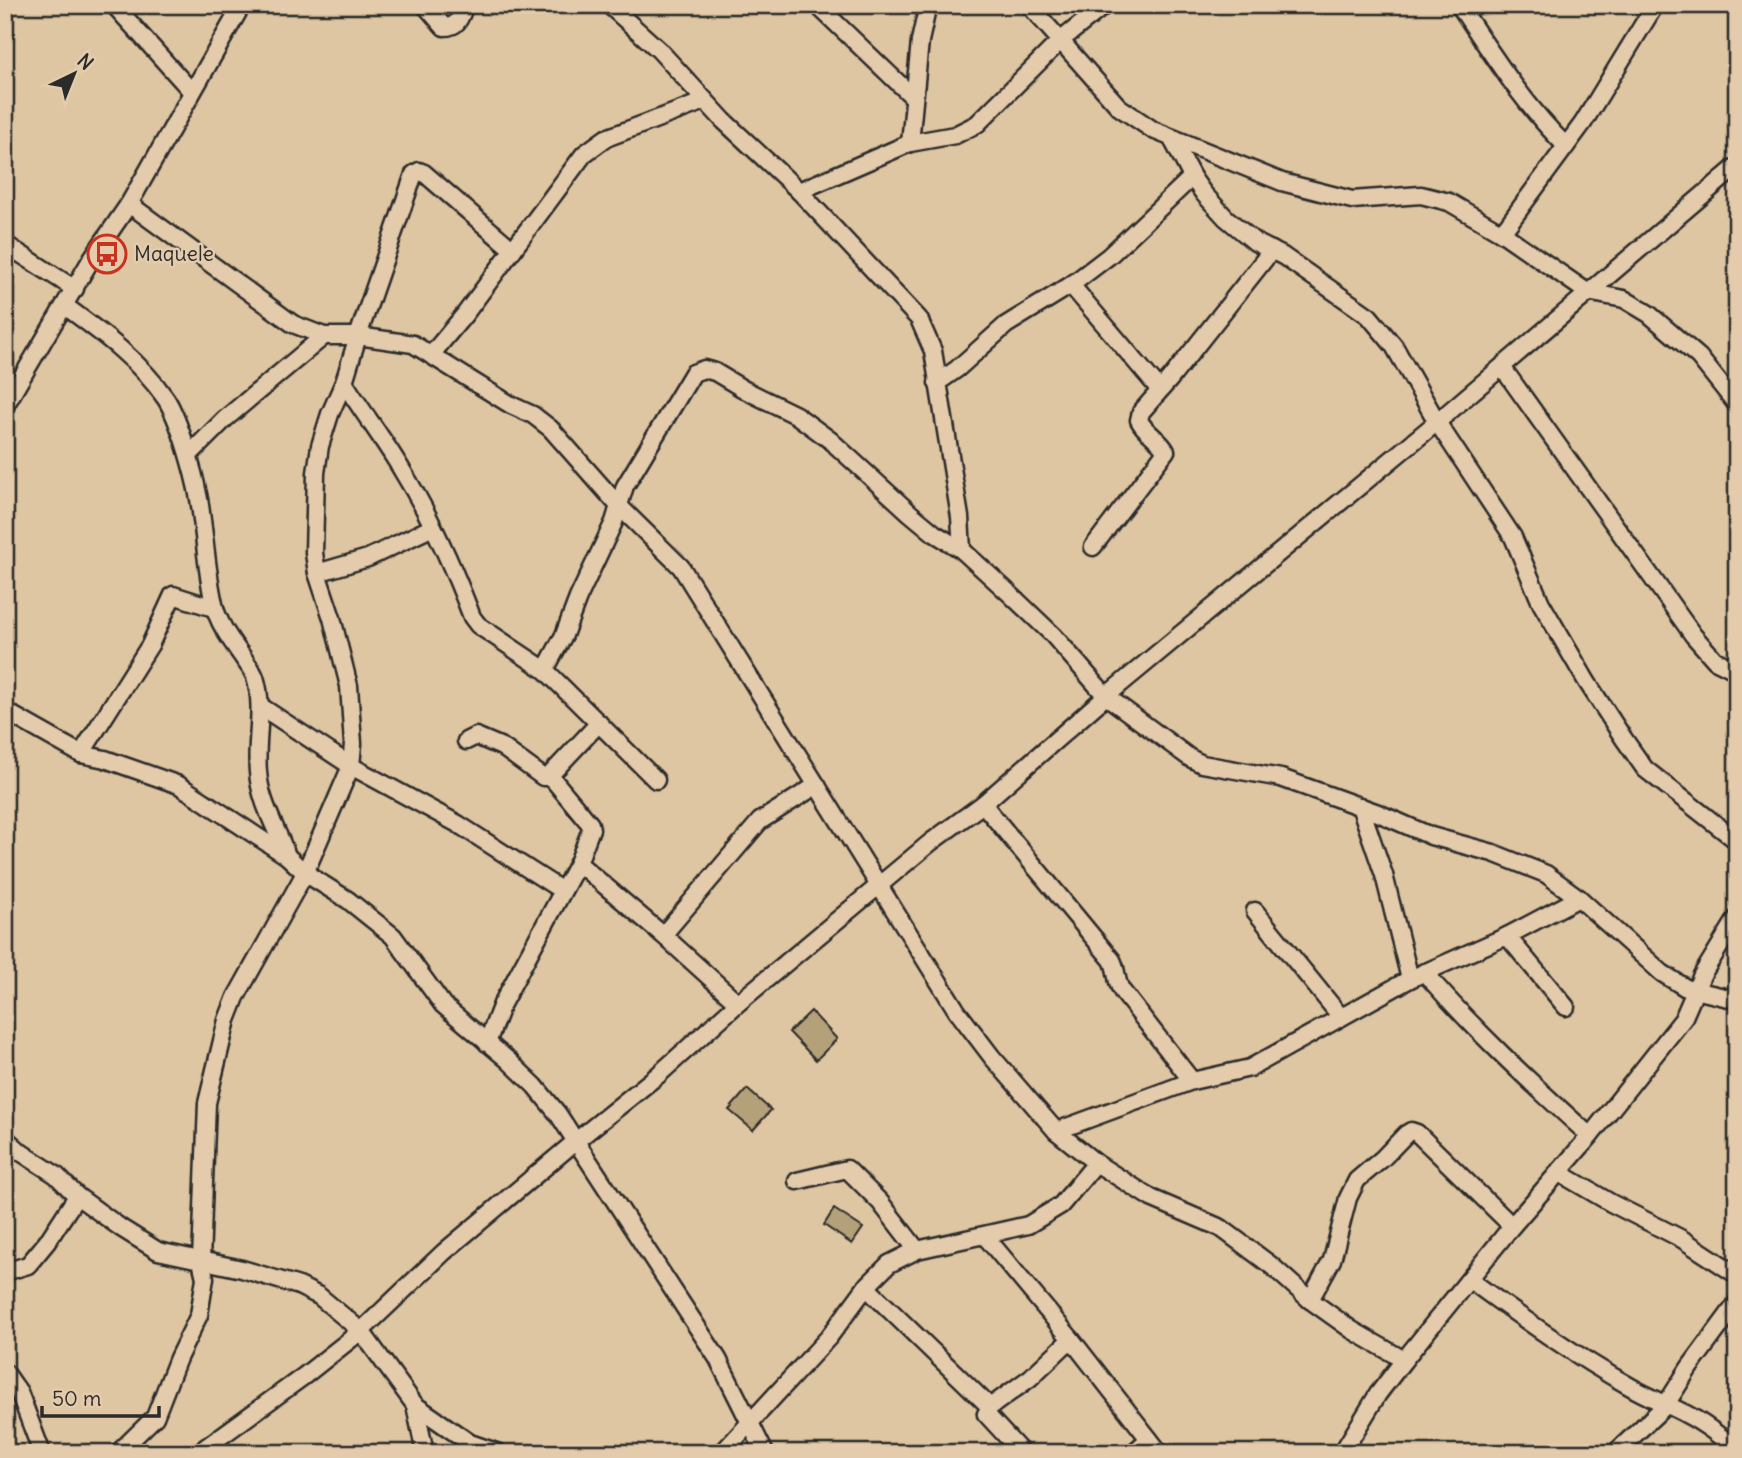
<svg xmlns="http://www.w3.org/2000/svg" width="1742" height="1458" font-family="Delius,sans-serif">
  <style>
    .building { fill: #b5a179; stroke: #2b2b2b; stroke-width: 2 }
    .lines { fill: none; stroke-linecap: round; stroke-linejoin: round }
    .minor-casing { stroke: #2b2b2b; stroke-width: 21 }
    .minor { stroke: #e4cbac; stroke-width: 16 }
    .labels { text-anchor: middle; stroke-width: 5; stroke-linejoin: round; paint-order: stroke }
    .poi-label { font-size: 21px; fill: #2b2b2b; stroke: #e4cbac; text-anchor: start }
  </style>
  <rect width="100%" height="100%" fill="#dfc6a2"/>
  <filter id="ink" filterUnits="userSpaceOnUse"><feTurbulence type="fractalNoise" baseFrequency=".0143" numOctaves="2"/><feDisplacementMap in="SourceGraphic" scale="14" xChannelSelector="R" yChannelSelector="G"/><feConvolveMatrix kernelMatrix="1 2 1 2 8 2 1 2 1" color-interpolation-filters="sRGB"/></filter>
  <g filter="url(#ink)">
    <g class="building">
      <path d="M811 1011 837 1039 816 1060 789 1032Z"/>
      <path d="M747 1089 771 1110 753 1130 729 1110Z"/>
      <path d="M834 1209 863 1228 852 1244 824 1225Z"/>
    </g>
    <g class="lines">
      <defs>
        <g id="minor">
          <path d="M114 5 192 92"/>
          <path d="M425 5 444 27C459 27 460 17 465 5"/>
          <path d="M609 5 659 50 724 121 799 191 919 319 933 351 960 517 962 550"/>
          <path d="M817 5 914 98"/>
          <path d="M1029 5 1119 107 1153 130 1282 182 1352 200 1421 195 1449 202 1502 233 1587 292 1624 299 1649 314 1699 357 1737 405"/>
          <path d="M1459 5C1492 54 1524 105 1566 146"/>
          <path d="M910 143 920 41 928 5"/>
          <path d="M1192 177 1204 194 1226 218 1255 242 1283 256 1369 316 1394 346 1437 422 1513 537 1541 603 1587 682 1624 739 1645 769 1737 841"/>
          <path d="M799 191 910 143 955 135 977 124 1060 41 1105 5"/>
          <path d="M129 204 293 324 324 336H358L413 344 511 405 533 415 551 429 618 505 681 567 957 1011 992 1057 1056 1131 1096 1163 1151 1198 1221 1228 1272 1266 1310 1300 1352 1330 1404 1360"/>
          <path d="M1502 233 1583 123 1655 5"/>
          <path d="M5 244 75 289"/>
          <path d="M1071 285 1159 389"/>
          <path d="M65 306C102 333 140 361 166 399 180 421 194 473 199 499 205 534 206 569 214 604 218 624 233 643 244 659 248 665 253 671 255 677 265 708 255 740 258 772 260 802 277 829 287 856"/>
          <path d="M431 355 465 314 584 154 606 138 705 101"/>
          <path d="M1502 367 1693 635 1715 660 1737 671"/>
          <path d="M344 382C363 413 385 441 403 472 431 517 453 567 472 617L478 625 545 670 656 780"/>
          <path d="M937 383 957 369 1006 325 1071 285 1109 256 1192 177 1172 139"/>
          <path d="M5 406 92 258 129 204 242 5"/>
          <path d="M189 455 225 419 324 336"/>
          <path d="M1093 547 1166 451C1159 438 1145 433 1139 420L1141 412 1170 379 1272 250"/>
          <path d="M317 573 368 558 433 527"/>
          <path d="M545 670 564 635 578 598 614 522 625 486 693 373 704 369 715 372 745 390 796 415 830 440 910 513 934 533 962 550 1009 593 1053 635 1106 696 1190 758 1202 764 1281 778 1378 813 1431 836 1493 853 1546 874 1579 898 1662 973 1686 988 1737 1000"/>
          <path d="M260 706 351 766 458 824 561 890"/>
          <path d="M5 711 81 754 105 759 179 785 287 856 305 873 348 900 393 936 443 1005 508 1060 535 1086 558 1114 718 1359 765 1453"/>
          <path d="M466 741 476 736 502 747 543 777H551"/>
          <path d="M81 754 150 645 173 595 214 608"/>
          <path d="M551 777 552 773 599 723"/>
          <path d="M983 804 1112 960C1118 971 1115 981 1122 991L1192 1081"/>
          <path d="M1360 806 1384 875 1410 979"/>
          <path d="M578 863 663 935 738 1003"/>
          <path d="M1255 911 1341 1017"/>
          <path d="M663 935 760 821 817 785"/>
          <path d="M1507 936 1566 1007"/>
          <path d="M1424 972C1475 1031 1532 1084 1590 1136"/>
          <path d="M487 1043 502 1004 578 863 591 829 590 824 551 777"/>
          <path d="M1056 1131 1192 1081 1250 1068 1410 979 1507 936 1579 898"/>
          <path d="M5 1138 22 1153 56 1175 77 1196 121 1228 158 1251 242 1269 299 1286 319 1296 361 1331 415 1405 470 1443 499 1453"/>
          <path d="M1558 1172 1611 1203 1682 1239 1737 1275"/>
          <path d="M797 1181 847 1169 880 1202 917 1250"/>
          <path d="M985 1236 1071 1339 1160 1453"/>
          <path d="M5 1272 28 1265 47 1242 77 1196"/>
          <path d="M1470 1280C1522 1318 1574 1355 1631 1387 1648 1397 1667 1404 1684 1413 1704 1423 1720 1436 1737 1450"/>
          <path d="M866 1287 990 1407"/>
          <path d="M1310 1300 1332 1260 1348 1198 1357 1180 1383 1158 1406 1134 1411 1131 1417 1133 1512 1226"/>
          <path d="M5 1372 19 1392 42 1453"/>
          <path d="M415 1405 425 1453"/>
          <path d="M118 1453 155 1417 178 1358 199 1315 205 1278 201 1261 207 1103 227 1020 236 997 305 873 351 766 353 744 349 686 332 618 317 573 314 553 316 473 320 446 330 414 344 382 358 336 414 174 419 171 424 173 513 250"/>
          <path d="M198 1453 304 1376 361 1331 444 1252 576 1141 658 1075 738 1003 931 842 983 804 1106 696 1437 422 1737 166"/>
          <path d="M722 1453 829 1337 866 1287 889 1264 917 1250 1028 1225 1061 1205 1096 1163"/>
          <path d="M1022 1453 986 1414 990 1407 1030 1378 1071 1339"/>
          <path d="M1133 1453 1149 1439"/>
          <path d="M1342 1453 1378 1394 1404 1360 1512 1226 1590 1136 1683 1019 1702 975 1737 918"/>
          <path d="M1615 1453 1665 1406 1689 1368 1737 1303"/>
        </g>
      </defs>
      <use href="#minor" class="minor-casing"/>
      <use href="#minor" class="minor"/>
    </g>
  </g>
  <defs>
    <symbol id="bus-ring" viewBox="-11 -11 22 22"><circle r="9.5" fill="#e4cbac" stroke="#c8321e" stroke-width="1.5"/><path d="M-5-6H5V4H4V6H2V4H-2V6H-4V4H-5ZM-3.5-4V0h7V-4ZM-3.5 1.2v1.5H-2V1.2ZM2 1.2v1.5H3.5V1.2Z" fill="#c8321e"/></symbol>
  </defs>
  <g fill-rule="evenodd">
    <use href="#bus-ring" x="85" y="232" width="44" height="44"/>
  </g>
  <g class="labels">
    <g class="poi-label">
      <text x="134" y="261">Maquele</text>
    </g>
  </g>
  <rect width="1742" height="1458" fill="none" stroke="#e4cbac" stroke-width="28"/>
  <rect x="14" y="14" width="1714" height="1430" fill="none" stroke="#2b2b2b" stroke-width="2.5" filter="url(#ink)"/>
  <g transform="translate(74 74) rotate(43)" stroke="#e4cbac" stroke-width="5" paint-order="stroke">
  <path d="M0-5L12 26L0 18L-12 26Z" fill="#2b2b2b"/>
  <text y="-10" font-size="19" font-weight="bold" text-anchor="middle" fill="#2b2b2b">N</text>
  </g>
  <path d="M42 1406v10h117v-10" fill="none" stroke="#2b2b2b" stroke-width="3.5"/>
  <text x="52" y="1406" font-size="21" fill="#2b2b2b" stroke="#e4cbac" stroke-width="5" paint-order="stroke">50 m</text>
</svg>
